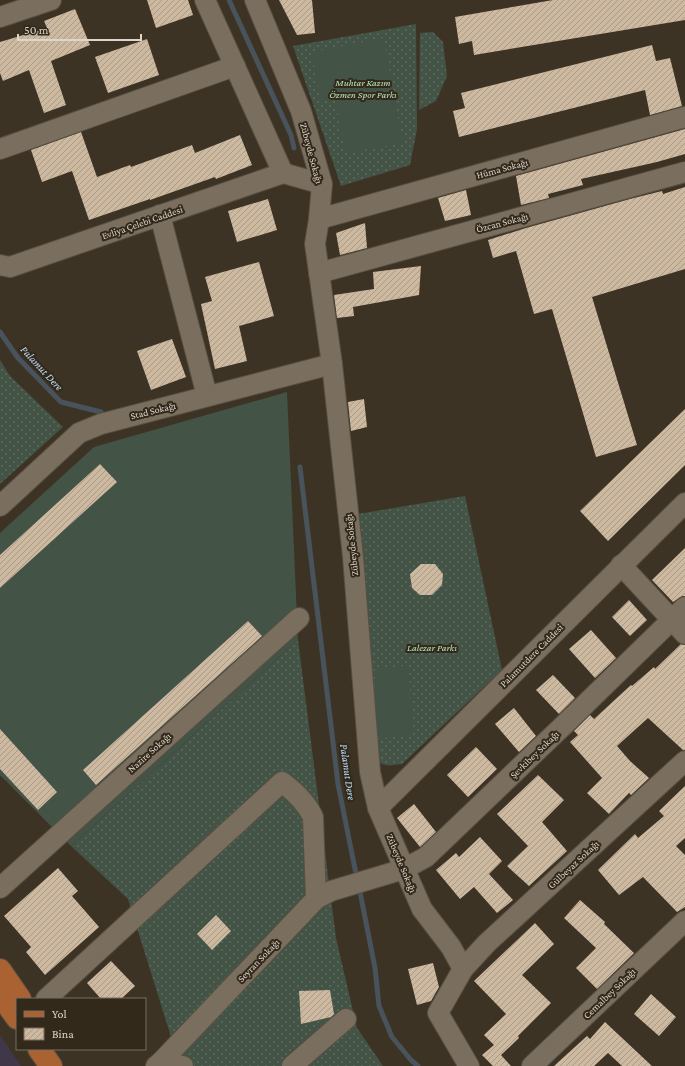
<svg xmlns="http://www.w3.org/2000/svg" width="685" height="1066" font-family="'Crimson Pro',serif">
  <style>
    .education { fill: #403849 }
    .grass { fill: url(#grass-dots) }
    .pitch { fill: #435346 }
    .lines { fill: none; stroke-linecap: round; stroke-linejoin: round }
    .stream { stroke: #48535c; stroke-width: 5 }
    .building { fill: url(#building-hatch) }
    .minor-casing { stroke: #584f42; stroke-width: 22 }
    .major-casing { stroke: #584f42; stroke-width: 24 }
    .minor { stroke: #7a6e5e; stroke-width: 20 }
    .major { stroke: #ab6232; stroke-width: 22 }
    .labels { text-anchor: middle; stroke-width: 4; stroke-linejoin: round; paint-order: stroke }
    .park-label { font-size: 10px; font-style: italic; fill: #b4e4bf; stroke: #33291a }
    .street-label { font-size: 10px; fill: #ddd6cd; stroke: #33291a }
    .water-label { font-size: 11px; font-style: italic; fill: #bbddfd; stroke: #33291a }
  </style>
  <defs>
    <pattern id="grass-dots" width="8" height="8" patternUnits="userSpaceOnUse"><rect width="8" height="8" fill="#435346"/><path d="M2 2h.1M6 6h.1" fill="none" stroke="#5e6b60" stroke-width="1.8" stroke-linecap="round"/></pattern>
    <pattern id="building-hatch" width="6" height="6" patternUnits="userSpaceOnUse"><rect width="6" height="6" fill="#cdb8a0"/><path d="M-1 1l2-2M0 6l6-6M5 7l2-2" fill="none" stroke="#aa9a88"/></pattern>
  </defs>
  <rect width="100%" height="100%" fill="#3d3324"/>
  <path class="education" d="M0 1035 21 1066H0Z"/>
  <g class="grass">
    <path d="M416 24 417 129 410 165 341 186 293 46Z"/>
    <path d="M433 32 443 42 447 76 436 101 419 110 420 33Z"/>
    <path d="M0 360 10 376 63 427 0 484Z"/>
    <path d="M465 496 502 670 402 764C391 765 384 768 375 759L358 514Z"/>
    <path d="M298 640 336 938 357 1028 383 1066H187L177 1056 128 899 71 846Z"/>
  </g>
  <g class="pitch">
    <path d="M384 38 397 115 404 143 345 153 335 96 320 99 312 52Z"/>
    <path d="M287 392 298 640 71 846 0 775V533L94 447Z"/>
    <path d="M409 666 412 736 378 738 375 668Z"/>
  </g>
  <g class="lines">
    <g class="stream">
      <path d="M229 0 291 135 294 148"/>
      <path d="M0 332 18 358 61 402 101 412"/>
      <path d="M300 467 338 784 357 879"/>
      <path d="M359 887 375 968 379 1006 392 1037 411 1060 418 1066"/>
    </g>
  </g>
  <g class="building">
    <path d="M147 0H188L193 15 156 28Z"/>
    <path d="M279 0H312L315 33 297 35Z"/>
    <path d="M553 0H685V20L474 55 472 41 459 44 455 17Z"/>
    <path d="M75 9 90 45 51 61 66 105 44 113 29 70 3 81 0 73V42L47 28 44 21Z"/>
    <path d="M147 39 159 75 108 93 95 57Z"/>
    <path d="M652 45 656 61 670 58 682 106 650 115 645 90 459 137 453 111 465 108 461 93Z"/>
    <path d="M685 129V154L657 162 581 179 583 185 548 194 549 198 521 205 516 176Z"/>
    <path d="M81 132 97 177 130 165 131 167 192 145 195 153 240 135 252 165 216 179 215 177 150 200V199L89 220 72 171 42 182 31 150Z"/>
    <path d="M685 187V269L592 297 637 445 596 457 552 309 534 314 516 251 493 258 488 240 526 228 630 199 662 191 663 194Z"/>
    <path d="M466 190 471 215 445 221 438 198Z"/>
    <path d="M268 199 277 230 237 242 228 211Z"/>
    <path d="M365 223 367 248 340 255 336 233Z"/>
    <path d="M259 262 274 316 239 326 247 361 215 369 201 304 212 301 205 277Z"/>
    <path d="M421 266 419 295 353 307 354 316 337 318 334 295 374 289 373 272Z"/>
    <path d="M172 339 186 377 151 390 137 351Z"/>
    <path d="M364 399 367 427 351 431 348 402Z"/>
    <path d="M685 409V465L608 541 580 511Z"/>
    <path d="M100 464 117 482 0 588V555Z"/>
    <path d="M685 548V596H682L673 602 652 580Z"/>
    <path d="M421 564H435L443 574 442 585 432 595H420L412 588 410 574Z"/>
    <path d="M629 600 647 620 630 636 612 617Z"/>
    <path d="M248 621 262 636 96 785 83 770Z"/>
    <path d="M591 630 616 658 595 678 569 649Z"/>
    <path d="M681 644 685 645V750H683L648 718 617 746 630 761 649 778 631 795 629 793 609 814 587 793 602 778 570 742 578 735 574 731 590 715 594 719 631 685 632 686 654 667 655 669Z"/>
    <path d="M553 675 575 698 559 714 536 690Z"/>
    <path d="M514 708 536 736 519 752 495 724Z"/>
    <path d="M0 729 57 792 38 810 0 769Z"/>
    <path d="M476 747 497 769 468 797 447 775Z"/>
    <path d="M538 775 564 800 542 822 567 851 529 886 507 866 528 846 497 814Z"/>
    <path d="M685 786V838L676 846 685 855V907L677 912 643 877 619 895 598 870 635 834 638 838 664 816 659 811Z"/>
    <path d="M414 804 436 832 420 847 397 818Z"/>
    <path d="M480 837 502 861 489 874 513 900 497 913 474 887 460 899 436 870 456 853 459 857Z"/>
    <path d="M58 868 78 891 72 896 99 927 45 975 26 952 31 947 4 916Z"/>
    <path d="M580 900 605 922 604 924 634 953 597 989 576 968 596 948 564 918Z"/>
    <path d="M216 915 231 931 212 950 197 934Z"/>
    <path d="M535 923 554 944 522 975 551 1003 518 1036 519 1038 501 1055 511 1066H493L482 1055 494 1045 484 1035 506 1014 474 981Z"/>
    <path d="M111 961 135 986 121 999H101L87 983Z"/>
    <path d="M433 963 439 987 431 1001 417 1005 408 969Z"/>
    <path d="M330 990 334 1014 331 1017 301 1024 299 991Z"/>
    <path d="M651 994 676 1017 659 1036 634 1014Z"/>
    <path d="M605 1022 652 1066H622L608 1053 594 1066H554L587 1036 590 1039Z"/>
  </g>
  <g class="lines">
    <defs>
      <g id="minor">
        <path d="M205 0 283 173"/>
        <path d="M255 0 301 111 322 184 319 219 315 244 332 364 353 557 370 772 378 808 422 909 451 947 463 969 438 1013 469 1066"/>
        <path d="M0 17 51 0"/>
        <path d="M0 149 235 66"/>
        <path d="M283 173 322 184"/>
        <path d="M160 215 207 396"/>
        <path d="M319 219 685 117"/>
        <path d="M0 265 10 267 283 173"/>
        <path d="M319 273 685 172"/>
        <path d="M0 506 79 433 101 424 332 364"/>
        <path d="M621 565 685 634"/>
        <path d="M378 808 685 503"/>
        <path d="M0 888 299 618"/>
        <path d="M463 969 487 943 685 761"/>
        <path d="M46 999 282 782C295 792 306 802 313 817L316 899"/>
        <path d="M161 1062 316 899 331 891 404 869 426 857 566 723 685 607"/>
        <path d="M156 1066 161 1062 183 1066"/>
        <path d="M292 1066 346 1019"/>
        <path d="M532 1066 685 921"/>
      </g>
      <g id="major">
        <path d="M0 970 20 999"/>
        <path d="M0 994 17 1018"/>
        <path d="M39 1049 51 1066"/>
      </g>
    </defs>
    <use href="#minor" class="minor-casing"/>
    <use href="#major" class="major-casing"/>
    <use href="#minor" class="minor"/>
    <use href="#major" class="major"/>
  </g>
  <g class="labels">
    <g class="park-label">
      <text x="363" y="86">Muhtar Kazım<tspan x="363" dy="12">Özmen Spor Parkı</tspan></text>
      <text x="432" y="651">Lalezar Parkı</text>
    </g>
    <g class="street-label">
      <text transform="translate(312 153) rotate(75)" y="4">Zübeyde Sokağı</text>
      <text transform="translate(502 168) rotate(-15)" y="4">Hüma Sokağı</text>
      <text transform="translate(142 222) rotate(-19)" y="4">Evliya Çelebi Caddesi</text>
      <text transform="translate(502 222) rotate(-15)" y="4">Özcan Sokağı</text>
      <text transform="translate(153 410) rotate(-14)" y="4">Stad Sokağı</text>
      <text transform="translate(351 545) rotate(-96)" y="4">Zübeyde Sokağı</text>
      <text transform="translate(531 655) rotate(-45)" y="4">Palamutdere Caddesi</text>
      <text transform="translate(149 752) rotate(-42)" y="4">Nazire Sokağı</text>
      <text transform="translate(534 754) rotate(-44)" y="4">Şevkibey Sokağı</text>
      <text transform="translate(402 863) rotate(67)" y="4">Zübeyde Sokağı</text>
      <text transform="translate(573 864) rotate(-43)" y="4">Gülbeyaz Sokağı</text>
      <text transform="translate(258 960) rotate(-46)" y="4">Seyran Sokağı</text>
      <text transform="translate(609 993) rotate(-44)" y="4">Cemalbey Sokağı</text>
    </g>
    <g class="water-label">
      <text transform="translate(42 368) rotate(47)" y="4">Palamut Dere</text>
      <text transform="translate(348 772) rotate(82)" y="4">Palamut Dere</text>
    </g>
  </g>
  <rect x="16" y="998" width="130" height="52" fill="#33291a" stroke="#776e62"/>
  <rect x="24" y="1011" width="20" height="6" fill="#ab6232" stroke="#776e62"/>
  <text x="52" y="1018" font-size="12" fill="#ddd6cd">Yol</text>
  <rect x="24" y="1028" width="20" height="12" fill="url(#building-hatch)" stroke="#776e62"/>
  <text x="52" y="1038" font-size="12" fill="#ddd6cd">Bina</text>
  <path d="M18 34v6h123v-6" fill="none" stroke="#ddd6cd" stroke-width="2"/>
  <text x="24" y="34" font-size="12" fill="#ddd6cd" stroke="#33291a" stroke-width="3" paint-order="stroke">50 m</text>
</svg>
